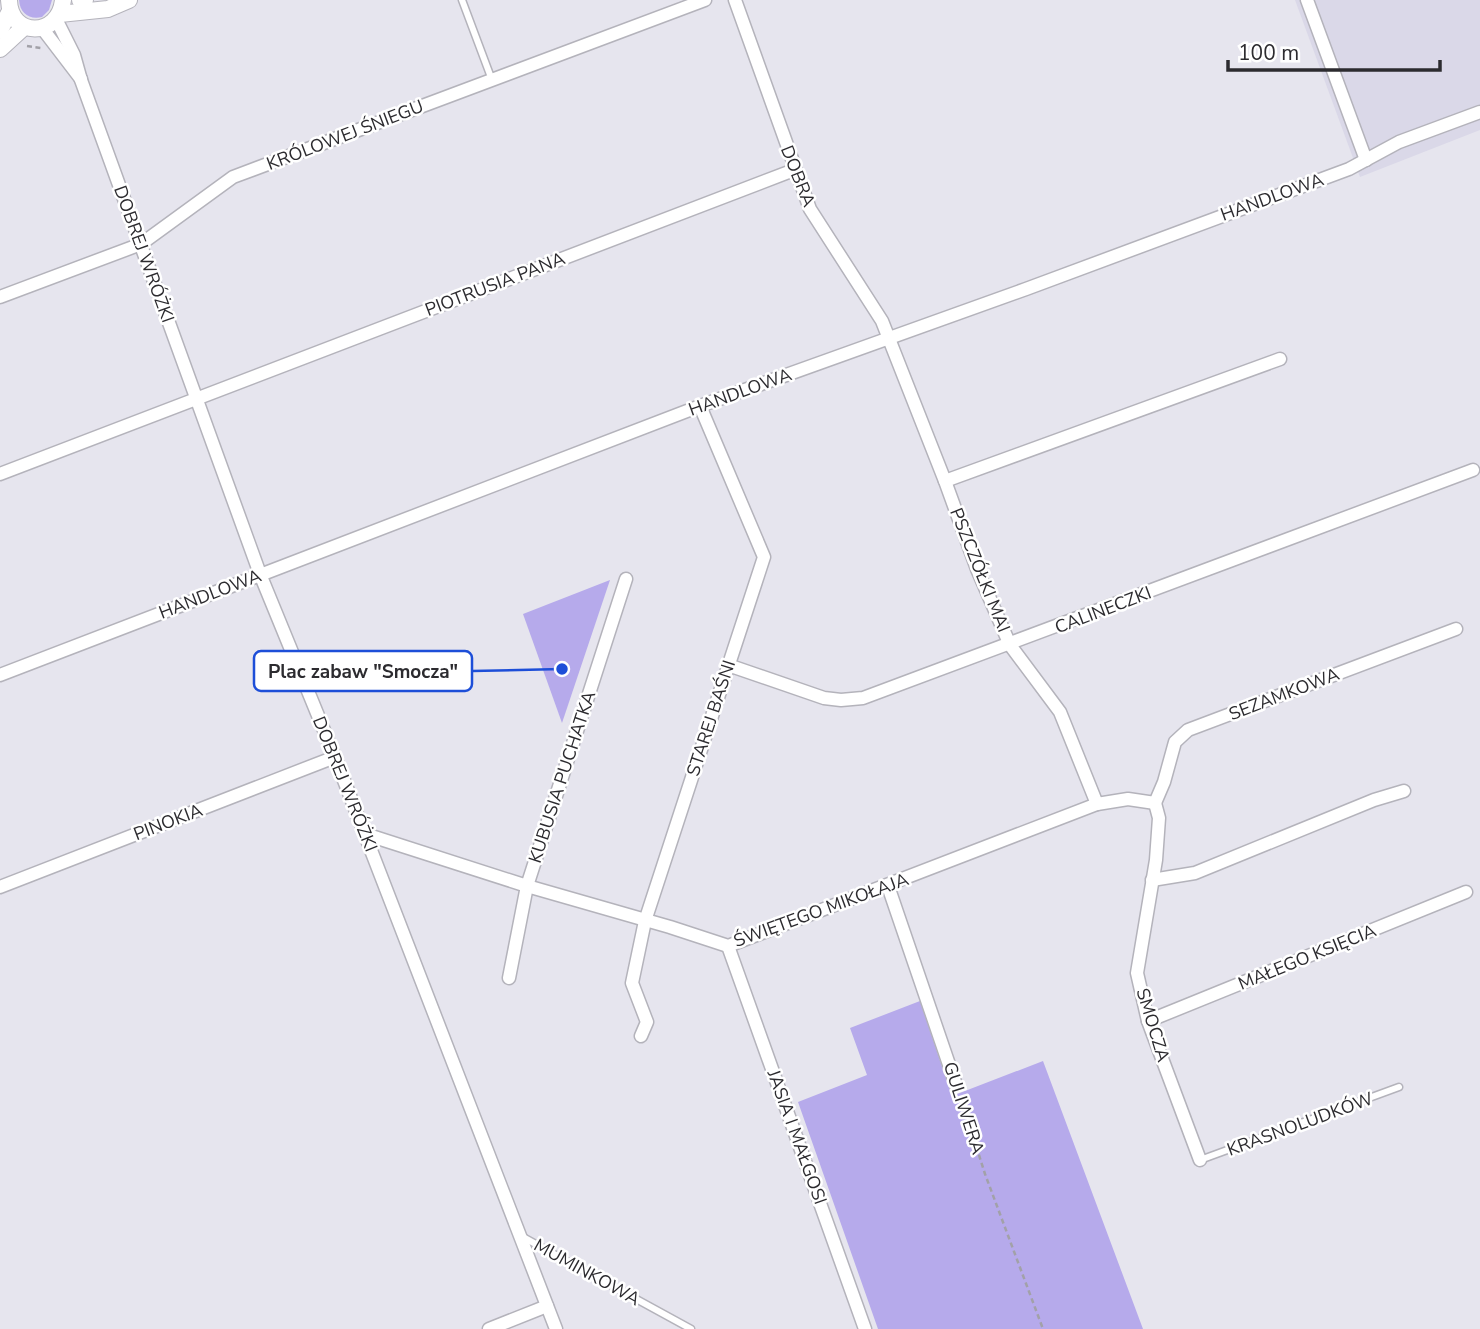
<svg xmlns="http://www.w3.org/2000/svg" width="1480" height="1329" font-family="'Nunito Sans',sans-serif">
  <style>
    .built { fill: #dad8e8 }
    .green { fill: #b6aaeb }
    .lines { fill: none; stroke-linecap: round; stroke-linejoin: round }
    .service-casing { stroke: #b4b3bb; stroke-width: 9 }
    .minor-casing { stroke: #b4b3bb; stroke-width: 15 }
    .tertiary-casing { stroke: #b4b3bb; stroke-width: 18 }
    .path { stroke: #a2a1a8; stroke-width: 2.5; stroke-dasharray: 5 3.5; stroke-linecap: butt }
    .service { stroke: #fff; stroke-width: 6 }
    .minor { stroke: #fff; stroke-width: 12 }
    .tertiary { stroke: #fff; stroke-width: 16 }
    .labels { text-anchor: middle; stroke-width: 5; stroke-linejoin: round; paint-order: stroke }
    .street-label { font-size: 18px; fill: #2c2b2f; stroke: #fff }
    .leader { fill: none; stroke: #1d4ed8; stroke-width: 2.5 }
    .callout-dot { fill: #1d4ed8; stroke: #fff; stroke-width: 2.5 }
    .callout { fill: #fff; stroke: #1d4ed8; stroke-width: 2.5 }
    .callout-label { font-size: 19px; text-anchor: middle; font-weight: bold; fill: #2c2b2f }
  </style>
  <rect width="100%" height="100%" fill="#e6e5ee"/>
  <path class="built" d="M1295 0H1480V130L1360 177Z"/>
  <g class="green">
    <path d="M19 0H52L49 10 42 17C29 20 20 13 19 0Z"/>
    <path d="M610 580 562 723 523 614Z"/>
    <path d="M920 1001 952 1096 1043 1061 1143 1329H878L798 1102 867 1075 850 1028Z"/>
  </g>
  <g class="lines">
    <defs>
      <g id="service">
        <path d="M462 0 492 80"/>
        <path d="M1200 1160 1399 1087"/>
        <path d="M521 1236 691 1329"/>
      </g>
      <g id="minor">
        <path d="M735 0 810 209 882 321 945 481 977 569 1010 645 1060 712 1097 804"/>
        <path d="M1307 0 1366 160"/>
        <path d="M56 19 74 55 81 80 260 574 335 757 556 1329"/>
        <path d="M42 28 81 79"/>
        <path d="M0 297 141 244 233 177 705 0"/>
        <path d="M0 474 794 170"/>
        <path d="M945 481 1280 359"/>
        <path d="M728 665 824 698 841 700 863 698 1473 470"/>
        <path d="M0 675 700 406 1026 289 1349 169 1399 142 1480 112"/>
        <path d="M1155 803 1159 818 1156 860 1137 973 1148 1021 1200 1160"/>
        <path d="M1155 803 1164 782 1175 742 1188 730 1456 629"/>
        <path d="M365 834 527 886 670 927 728 946 1097 804 1128 799 1155 803"/>
        <path d="M1152 880 1195 873 1374 800 1404 791"/>
        <path d="M888 886 956 1085"/>
        <path d="M0 887 335 757"/>
        <path d="M728 946 865 1329"/>
        <path d="M509 978 527 886 626 579"/>
        <path d="M1148 1021 1466 892"/>
        <path d="M641 1036 647 1022 632 983 645 921 764 557 700 406"/>
        <path d="M489 1329 547 1306"/>
      </g>
      <g id="tertiary">
        <path d="M9 0C10 38 59 38 63 0"/>
        <path d="M80 0H85"/>
        <path d="M60 14 108 9 129 0"/>
        <path d="M0 30 10 11"/>
        <path d="M0 49 24 27"/>
      </g>
    </defs>
    <use href="#service" class="service-casing"/>
    <use href="#minor" class="minor-casing"/>
    <use href="#tertiary" class="tertiary-casing"/>
    <g class="path">
      <path d="M27 46 41 48"/>
      <path d="M961 1098 985 1174 1043 1329"/>
    </g>
    <use href="#service" class="service"/>
    <use href="#minor" class="minor"/>
    <use href="#tertiary" class="tertiary"/>
  </g>
  <g class="labels">
    <g class="street-label">
      <text transform="translate(345 135) rotate(-21)" y="6">KRÓLOWEJ ŚNIEGU</text>
      <text transform="translate(798 176) rotate(68)" y="6">DOBRA</text>
      <text transform="translate(1272 197) rotate(-20)" y="6">HANDLOWA</text>
      <text transform="translate(144 254) rotate(70)" y="6">DOBREJ WRÓŻKI</text>
      <text transform="translate(495 284) rotate(-21)" y="6">PIOTRUSIA PANA</text>
      <text transform="translate(740 392) rotate(-20)" y="6">HANDLOWA</text>
      <text transform="translate(980 570) rotate(68)" y="6">PSZCZÓŁKI MAI</text>
      <text transform="translate(210 594) rotate(-21)" y="6">HANDLOWA</text>
      <text transform="translate(1103 610) rotate(-21)" y="6">CALINECZKI</text>
      <text transform="translate(1284 694) rotate(-21)" y="6">SEZAMKOWA</text>
      <text transform="translate(711 718) rotate(-72)" y="6">STAREJ BAŚNI</text>
      <text transform="translate(562 777) rotate(-72)" y="6">KUBUSIA PUCHATKA</text>
      <text transform="translate(345 784) rotate(68)" y="6">DOBREJ WRÓŻKI</text>
      <text transform="translate(168 822) rotate(-21)" y="6">PINOKIA</text>
      <text transform="translate(821 910) rotate(-20)" y="6">ŚWIĘTEGO MIKOŁAJA</text>
      <text transform="translate(1307 957) rotate(-22)" y="6">MAŁEGO KSIĘCIA</text>
      <text transform="translate(1153 1025) rotate(73)" y="6">SMOCZA</text>
      <text transform="translate(964 1108) rotate(72)" y="6">GULIWERA</text>
      <text transform="translate(1300 1124) rotate(-20)" y="6">KRASNOLUDKÓW</text>
      <text transform="translate(797 1137) rotate(70)" y="6">JASIA I MAŁGOSI</text>
      <text transform="translate(587 1272) rotate(29)" y="6">MUMINKOWA</text>
    </g>
  </g>
  <path class="leader" d="M562 669L472 671"/>
  <circle class="callout-dot" cx="562" cy="669" r="7"/>
  <rect class="callout" x="254" y="651" width="218" height="40" rx="7"/>
  <g class="callout-label">
    <text x="363" y="678">Plac zabaw "Smocza"</text>
  </g>
  <path d="M1228 60v10h212v-10" fill="none" stroke="#2c2b2f" stroke-width="3.5"/>
  <text x="1238" y="60" font-size="21" fill="#2c2b2f" stroke="#ffffff" stroke-width="5" paint-order="stroke">100 m</text>
</svg>
